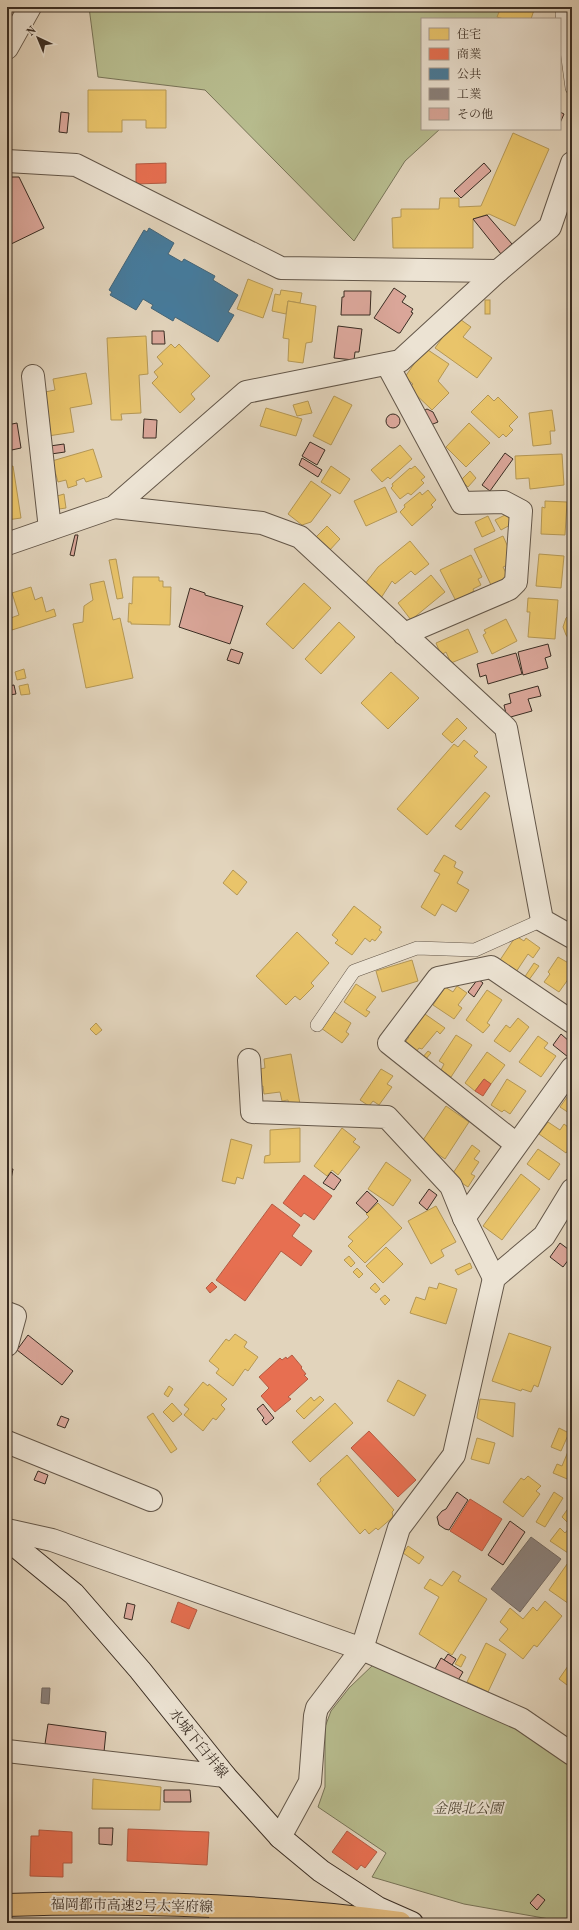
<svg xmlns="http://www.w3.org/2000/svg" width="579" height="1930" font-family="'Old Standard TT','Noto Serif JP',serif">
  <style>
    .green { fill: #b7bc8e; stroke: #787458 }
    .homes { fill: #e9c46a; stroke: #b49755 }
    .shops { fill: #e76f51; stroke: #b35b43 }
    .public { fill: #457b9d; stroke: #426478 }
    .industry { fill: #8a817c; stroke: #726861 }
    .building { fill: #daa699; stroke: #3a2d23 }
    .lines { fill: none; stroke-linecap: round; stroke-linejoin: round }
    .service-casing { stroke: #645749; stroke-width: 14 }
    .minor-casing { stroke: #645749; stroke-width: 24 }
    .tertiary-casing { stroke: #645749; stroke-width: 24 }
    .secondary-casing { stroke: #3a2d23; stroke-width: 24 }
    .trunk-casing { stroke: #3a2d23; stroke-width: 24 }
    .motorway-casing { stroke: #3a2d23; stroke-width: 24 }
    .service { stroke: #ece3d3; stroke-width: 13 }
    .minor { stroke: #ece3d3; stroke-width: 22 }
    .tertiary { stroke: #ece3d3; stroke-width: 22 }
    .secondary { stroke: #ece3d3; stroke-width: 22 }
    .trunk { stroke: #e1ba7e; stroke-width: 22 }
    .motorway { stroke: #e1ba7e; stroke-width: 22 }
    .labels { text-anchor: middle; stroke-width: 4; stroke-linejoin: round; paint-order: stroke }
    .street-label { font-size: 14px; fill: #3a2d23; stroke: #ece3d3 }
    .park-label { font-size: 14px; font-style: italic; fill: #534a38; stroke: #ece3d3 }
  </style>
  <rect width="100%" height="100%" fill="#e2d4bc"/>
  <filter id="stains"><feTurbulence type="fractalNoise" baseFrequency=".005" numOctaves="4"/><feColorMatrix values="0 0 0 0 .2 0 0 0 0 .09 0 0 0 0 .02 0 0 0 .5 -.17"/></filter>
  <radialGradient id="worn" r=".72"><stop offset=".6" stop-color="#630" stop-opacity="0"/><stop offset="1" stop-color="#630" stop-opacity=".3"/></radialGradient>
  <g class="green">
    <path d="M89 7H502L498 19H422V129H440L405 161 354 241 205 90 98 77Z"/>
    <path d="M374 1664 511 1726 572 1763V1923L464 1904 372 1877 386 1853 318 1807 325 1787V1727L331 1711 349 1688Z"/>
  </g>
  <g class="homes">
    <path d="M501 7H535L531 19H504L497 17Z"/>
    <path d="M88 90H166V128H146V120H122V132H88Z"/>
    <path d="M513 133 549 149 515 226 489 214 473 219V248H393L392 218 401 217V209H439L440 198H459V207L481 206Z"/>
    <path d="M248 279 273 289 263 318 237 309Z"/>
    <path d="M281 290 302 293 300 303 288 301 286 314 272 311 275 294 280 295Z"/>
    <rect x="485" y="300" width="5" height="14"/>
    <path d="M288 301 316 306 312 342 306 343 303 363 288 361 289 339 283 338Z"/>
    <path d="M457 317 471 327 463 337 492 358 477 378 435 348Z"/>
    <path d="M146 336 148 374 139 375 141 413 121 414 122 420H111L107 338Z"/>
    <path d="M171 344 175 348 179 344 210 376 191 394 195 399 180 413 152 383 158 377 154 372 163 364 157 357Z"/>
    <path d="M425 348 449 364 438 381 449 393 432 410 409 388 413 384 405 377Z"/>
    <path d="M86 373 92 404 70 408 74 432 48 436 40 393 55 390 53 379Z"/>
    <path d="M488 395 494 401 498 397 518 417 509 426 513 430 506 437 503 434 499 438 471 412Z"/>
    <path d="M334 396 352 405 331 445 313 436Z"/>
    <path d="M308 401 312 413 297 416 293 405Z"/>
    <path d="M266 408 302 419 296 436 260 426Z"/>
    <path d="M552 410 555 431H550L551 444 533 446 529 413Z"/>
    <path d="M469 423 490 443 466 467 446 447Z"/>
    <path d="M400 445 412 459 390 479 388 477 382 482 371 470Z"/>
    <path d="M93 449 102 477 86 482 84 478 76 481 77 485 68 488 66 480 58 482 52 461Z"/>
    <path d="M562 454 564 485 530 489 529 478 516 479 515 456Z"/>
    <path d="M13 466 21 518 7 520V467Z"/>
    <path d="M331 466 350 479 340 494 321 482Z"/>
    <path d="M415 466 425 477 421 480 424 483 411 495 408 493 400 499 391 488 393 486 392 484 410 468 411 469Z"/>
    <path d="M470 471 476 478 468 487 461 480Z"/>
    <path d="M311 481 331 495 311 522 302 525 288 514Z"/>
    <path d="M385 487 397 512 366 526 354 501Z"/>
    <path d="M428 490 436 500 431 505 433 507 412 526 400 512 405 507 404 505 420 492 422 495Z"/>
    <path d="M64 494 66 508 59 509 57 496Z"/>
    <path d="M545 501 567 502 565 535 541 534 542 507 545 508Z"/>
    <path d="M507 514 512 524 501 530 495 520Z"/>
    <path d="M488 516 495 531 482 537 475 522Z"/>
    <path d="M327 526 340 539 328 552 314 539Z"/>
    <path d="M503 536 511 554 507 556 510 564 503 567 508 577 491 585 474 549Z"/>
    <path d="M410 541 429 564 415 575 411 571 395 584 392 581 381 598 365 584 378 567Z"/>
    <path d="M539 554 564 556 561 588 536 586Z"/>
    <path d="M471 555 482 577 478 579 481 585 473 589 474 591 456 601 440 570Z"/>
    <path d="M116 559 123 598 117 599 109 560Z"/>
    <path d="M431 575 445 592 411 620 398 603Z"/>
    <path d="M133 577H159V581H163V587H171L170 625 131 624V622H128L129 603 132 604Z"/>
    <path d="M104 581 113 620 120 618 133 678 86 688 73 624 83 622 84 606 93 600 90 584Z"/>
    <path d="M304 583 331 608 293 649 266 624Z"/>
    <path d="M31 587 35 600 42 597 46 612 54 609 56 616 12 630 8 619 19 615 12 593Z"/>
    <path d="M528 598 558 600 555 639 528 637 530 612H527Z"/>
    <path d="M7 606 11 608 7 618Z"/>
    <path d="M572 612V643L566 635 563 627 566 618Z"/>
    <path d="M506 619 517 641 492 654 483 635 486 633 484 630Z"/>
    <path d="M339 622 355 637 321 674 305 659Z"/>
    <path d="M468 629 478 652 451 663 446 652 441 655 436 643Z"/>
    <path d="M24 669 26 678 17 680 15 672Z"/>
    <path d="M391 672 419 698 388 729 361 703Z"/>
    <path d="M28 684 30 694 21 695 19 686Z"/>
    <path d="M457 718 467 728 452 743 442 734Z"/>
    <path d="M464 740 478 752 474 756 487 767 427 835 397 809 454 744 458 747Z"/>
    <path d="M485 792 490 796 461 830 455 826Z"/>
    <path d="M444 855 456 862 454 867 463 872 457 883 469 890 456 912 442 904 435 916 421 907 440 874 434 871Z"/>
    <path d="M233 870 247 882 237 895 223 883Z"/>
    <path d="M354 906 381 927 379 930 382 932 375 941 372 939 370 942 365 938 352 955 335 943 338 940 332 935Z"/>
    <path d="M297 932 329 963 311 983 314 986 300 1000 295 996 286 1005 256 976Z"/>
    <path d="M516 936 524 941 526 938 540 948 533 958 528 954 514 975 498 963Z"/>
    <path d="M558 957 572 965V974L559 992 544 982 550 974 548 972Z"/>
    <path d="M412 960 418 981 382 992 376 971Z"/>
    <path d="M534 963 539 966 526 984 522 981Z"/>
    <path d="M356 984 376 997 366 1010 370 1012 366 1017 344 1002Z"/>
    <path d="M457 986 467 993 458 1005 462 1008 454 1019 433 1005 445 987 453 992Z"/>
    <path d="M487 990 502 1000 487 1023 490 1025 483 1033 466 1020Z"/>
    <path d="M333 1011 351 1023 346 1032 349 1034 342 1043 321 1028Z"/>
    <path d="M422 1012 445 1028 440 1034 437 1031 422 1049 419 1048 416 1052 404 1044 409 1037 404 1033Z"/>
    <path d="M518 1018 529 1027 510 1052 494 1041 506 1025 510 1028Z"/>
    <path d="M96 1023 102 1030 96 1035 90 1029Z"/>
    <path d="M456 1035 472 1045 451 1077 441 1070 444 1064 439 1061Z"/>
    <path d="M538 1036 548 1043 544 1048 556 1056 541 1077 519 1062Z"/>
    <path d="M428 1051 431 1053 425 1060 422 1058Z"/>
    <path d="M487 1052 505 1065 491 1084 484 1079 475 1091 465 1083Z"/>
    <path d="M291 1054 300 1104 289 1106 288 1100 282 1101 280 1092 264 1094 263 1086 257 1087 254 1070 265 1068 264 1059Z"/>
    <path d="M381 1069 393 1076 387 1084 392 1087 379 1105 373 1101 369 1106 360 1100Z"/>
    <path d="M507 1079 526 1091 510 1114 504 1110 502 1112 491 1105Z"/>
    <path d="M570 1093 572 1095V1115L560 1107Z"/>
    <path d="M446 1106 469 1122 445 1159 421 1143Z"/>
    <path d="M548 1122 560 1130 564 1124 572 1130V1145L566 1153 539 1134Z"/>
    <path d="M300 1128V1162L264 1163 265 1156 270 1155V1130Z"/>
    <path d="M342 1128 356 1139 353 1142 360 1147 338 1175 332 1170 327 1176 314 1166Z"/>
    <path d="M231 1139 252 1145 243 1179 237 1177 235 1184 222 1181Z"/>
    <path d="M472 1145 480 1151 474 1159 479 1162 471 1174 475 1176 468 1187 451 1176Z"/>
    <path d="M538 1149 560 1164 549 1180 527 1164Z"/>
    <path d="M386 1162 411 1180 393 1206 368 1189Z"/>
    <path d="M521 1174 540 1189 502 1240 483 1226Z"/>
    <path d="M378 1203 402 1228 365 1263 348 1246 353 1241 348 1237 369 1217 366 1214Z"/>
    <path d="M436 1206 456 1242 441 1250 444 1256 431 1264 408 1221Z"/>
    <path d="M386 1247 403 1264 383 1283 366 1266Z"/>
    <path d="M349 1256 355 1263 351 1267 344 1260Z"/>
    <path d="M470 1263 472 1268 458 1275 455 1270Z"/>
    <path d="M357 1268 363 1274 359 1278 353 1272Z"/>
    <path d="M375 1283 380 1289 376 1293 370 1288Z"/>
    <path d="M439 1283 457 1289 446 1324 410 1313 416 1297 425 1300 429 1287 437 1289Z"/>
    <path d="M385 1295 390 1300 385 1305 380 1299Z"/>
    <path d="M509 1333 551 1347 538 1387 534 1385 531 1392 522 1389 521 1391 492 1381Z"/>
    <path d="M235 1334 247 1342 244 1347 258 1357 248 1371 245 1369 233 1386 216 1373 219 1369 209 1361 226 1339 229 1341Z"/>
    <path d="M398 1380 426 1395 414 1416 387 1401Z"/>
    <path d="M203 1382 208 1386 209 1384 227 1399 221 1405 225 1409 216 1420 213 1418 203 1431 184 1415 189 1409 184 1405Z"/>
    <path d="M169 1386 173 1389 168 1397 164 1394Z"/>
    <path d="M320 1396 324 1400 304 1419 296 1411 311 1397 314 1401Z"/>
    <path d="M480 1399 515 1403 513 1437 477 1418Z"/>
    <path d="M172 1403 182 1414 173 1422 163 1412Z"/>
    <path d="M335 1403 353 1423 310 1462 292 1442Z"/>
    <path d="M153 1413 177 1449 171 1453 147 1417Z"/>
    <path d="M559 1428 569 1433 561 1451 551 1447Z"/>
    <path d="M477 1438 495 1443 489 1464 471 1459Z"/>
    <path d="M572 1442V1481L553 1473 557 1464 562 1466Z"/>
    <path d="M347 1455 394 1510 392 1512 393 1517 378 1530 376 1528 369 1534 365 1529 360 1534 317 1484 321 1481 320 1479Z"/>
    <path d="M528 1476 541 1486 536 1491 540 1494 523 1517 503 1502 521 1478 524 1480Z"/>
    <path d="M554 1492 563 1498 545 1527 536 1522Z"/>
    <path d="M572 1503V1554L571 1555 550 1541 560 1528 565 1533 571 1526 562 1517Z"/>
    <path d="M408 1546 424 1557 419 1564 403 1553Z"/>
    <path d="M572 1557V1606L549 1590Z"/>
    <path d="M453 1571 461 1576 458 1581 487 1599 452 1655 419 1634 439 1597 424 1588 430 1579 442 1586Z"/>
    <path d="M545 1601 562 1616 537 1647 534 1645 523 1659 499 1640 508 1629 500 1622 510 1608 523 1619 533 1607 537 1611Z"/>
    <path d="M486 1643 506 1654 488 1692 467 1682Z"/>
    <path d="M461 1654 466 1657 461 1667 455 1664Z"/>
    <path d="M568 1666 572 1669 571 1688 559 1679Z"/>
    <path d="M93 1779 161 1787 160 1810 92 1809Z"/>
  </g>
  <g class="shops">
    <path d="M166 163V183L136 184V164Z"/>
    <path d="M484 1079 491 1084 483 1096 475 1091Z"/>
    <path d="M304 1175 332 1196 314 1220 304 1213 301 1217 283 1203Z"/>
    <path d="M272 1204 300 1225 292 1236 312 1251 301 1266 281 1251 245 1301 216 1280Z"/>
    <path d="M212 1282 217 1287 210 1293 206 1288Z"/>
    <path d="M292 1355 302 1367 301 1368 306 1374 304 1375 308 1379 288 1397 291 1399 275 1412 261 1396 269 1388 259 1377 280 1358 282 1360 286 1357 287 1359Z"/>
    <path d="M369 1431 416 1480 398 1497 351 1448Z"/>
    <path d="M470 1499 502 1519 482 1551 450 1531Z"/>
    <path d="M178 1602 197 1610 189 1629 171 1622Z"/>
    <path d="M128 1829 209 1832 207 1865 127 1861Z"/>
    <path d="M39 1830 72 1832V1863H63V1877L30 1876 31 1836H39Z"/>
    <path d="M347 1831 377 1852 365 1868 361 1865 357 1870 332 1852Z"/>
  </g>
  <path class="public" d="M149 228 174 243 168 254 182 262 184 259 215 276 213 280 238 295 228 312 234 315 218 342 175 317 173 321 151 308 153 305 143 299 136 310 110 295 112 292 109 290 144 230 147 232Z"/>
  <g class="industry">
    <path d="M531 1537 561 1559 520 1612 491 1589Z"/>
    <path d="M42 1688H50L49 1704 41 1703Z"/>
  </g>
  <g class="building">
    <path d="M572 8V29L569 13Z"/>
    <path d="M61 112 69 113 67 133 59 132Z"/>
    <path d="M560 112 564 114 560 123Z"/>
    <path d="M484 163 491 171 461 198 454 191Z"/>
    <path d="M7 177H19L44 228 7 246Z"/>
    <path d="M487 215 512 244 501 254 473 219Z"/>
    <path d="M394 288 406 296 402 302 413 309 411 312 413 313 400 333H398L374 318Z"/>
    <path d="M344 291H371L370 315H341L342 297H344Z"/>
    <path d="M338 326 362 329 359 352H355L354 360 334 358Z"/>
    <path d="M152 331H164L165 344H152Z"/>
    <path d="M427 409 433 412 438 422 428 426 421 412Z"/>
    <circle cx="393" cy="421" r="7"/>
    <path d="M144 419 157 420 156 438H143Z"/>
    <path d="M17 423 21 448 7 451V425Z"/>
    <path d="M310 442 325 450 317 465 302 456Z"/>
    <path d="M64 444 65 452 51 454 50 446Z"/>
    <path d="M505 453 513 459 490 491 482 485Z"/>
    <path d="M302 458 322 470 318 477 299 465Z"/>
    <path d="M75 535H78L74 556 70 555Z"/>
    <path d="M190 588 205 593V595L243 606 230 644 179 627Z"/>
    <path d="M548 644 551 656 545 658 548 668 523 675 518 652Z"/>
    <path d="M231 649 243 653 239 664 227 660Z"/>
    <path d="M516 653 522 674 488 684 486 675 480 677 477 664Z"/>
    <path d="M14 685 16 694 9 695 8 686Z"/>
    <path d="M538 686 541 696 528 699 532 711 507 718 504 705 511 703 509 694Z"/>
    <path d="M478 979 483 983 474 997 468 992Z"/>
    <path d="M561 1034 570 1042 572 1052 568 1057 553 1045Z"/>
    <path d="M7 1169H13L11 1179 7 1178Z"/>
    <path d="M331 1172 341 1180 334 1190 323 1183Z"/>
    <path d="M429 1189 437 1195 427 1210 419 1203Z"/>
    <path d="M367 1191 378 1201 367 1213 356 1203Z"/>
    <path d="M560 1243 572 1252V1255L563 1267 550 1257Z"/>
    <path d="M28 1335 73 1371 62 1385 17 1350Z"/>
    <path d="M263 1404 274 1418 266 1425 262 1420 264 1418 257 1409Z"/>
    <path d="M61 1416 69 1419 65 1428 57 1425Z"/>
    <path d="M38 1471 48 1475 45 1484 34 1480Z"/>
    <path d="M457 1492 468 1500 449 1530 445 1529 439 1525 437 1517 442 1511 446 1509Z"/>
    <path d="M510 1521 525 1532 503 1565 488 1555Z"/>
    <path d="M127 1603 135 1605 132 1620 124 1618Z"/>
    <path d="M448 1654 456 1659 452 1665 444 1660Z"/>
    <path d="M441 1658 463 1672 457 1682 435 1669Z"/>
    <path d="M48 1724 106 1732 104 1752 45 1744Z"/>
    <path d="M164 1790H190L191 1802H164Z"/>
    <path d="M99 1828H113L112 1845 99 1844Z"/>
    <path d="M538 1894 545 1900 537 1910 530 1903Z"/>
  </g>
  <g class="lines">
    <defs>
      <g id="service">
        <path d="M562 14 572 88"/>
        <path d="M317 1025 354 971 417 948 475 950 542 920"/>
      </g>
      <g id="minor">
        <path d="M7 48 30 7"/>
        <path d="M387 364 462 503 504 502 521 511 516 582 509 589 404 634"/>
        <path d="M33 376 50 529"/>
        <path d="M114 507 262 523 300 537 506 728 542 920 572 937"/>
        <path d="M7 544 114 507 246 392 400 361 498 271 550 227 572 163"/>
        <path d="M249 1060 252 1112 387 1117 451 1186 464 1218 494 1278"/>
        <path d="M516 1144 389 1043 438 978 491 967 572 1022"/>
        <path d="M464 1218 572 1068"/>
        <path d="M7 1313 15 1316 7 1345"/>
        <path d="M7 1442 151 1500"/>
        <path d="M7 1530 52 1540 362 1649 521 1719 572 1754"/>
        <path d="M7 1751 225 1776"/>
        <path d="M280 1837 310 1782 315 1716 317 1708 362 1649 399 1528 454 1455 494 1278 544 1236 572 1190"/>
      </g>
      <path id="tertiary" d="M7 161 76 165 281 268 498 271"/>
      <path id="secondary" d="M7 1539 74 1594 140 1670 225 1776 280 1837 321 1871 378 1908 412 1923"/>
      <path id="trunk" d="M220 1916 281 1923"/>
      <path id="motorway" d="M7 1905C138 1901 270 1905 400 1923"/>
    </defs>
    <use href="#service" class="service-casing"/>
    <use href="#minor" class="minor-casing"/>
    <use href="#tertiary" class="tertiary-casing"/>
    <use href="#secondary" class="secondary-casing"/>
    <use href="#trunk" class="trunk-casing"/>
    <use href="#motorway" class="motorway-casing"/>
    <use href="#service" class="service"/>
    <use href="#minor" class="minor"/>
    <use href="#tertiary" class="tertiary"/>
    <use href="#secondary" class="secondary"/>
    <use href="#trunk" class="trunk"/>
    <use href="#motorway" class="motorway"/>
  </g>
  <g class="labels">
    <g class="street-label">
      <text transform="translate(199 1743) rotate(51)" y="5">水城下臼井線</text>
      <text transform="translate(132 1905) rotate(1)" y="5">福岡都市高速2号太宰府線</text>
    </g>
    <g class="park-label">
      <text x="468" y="1813">金隈北公園</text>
    </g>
  </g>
  <rect width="579" height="1930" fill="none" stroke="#e2d4bc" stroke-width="24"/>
  <rect x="8" y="8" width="563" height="1914" fill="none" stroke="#3a2d23" stroke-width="2"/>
  <rect x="12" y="12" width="555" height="1906" fill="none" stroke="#3a2d23"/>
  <rect x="421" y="18" width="140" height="112" fill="#ece3d3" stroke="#a59a8d"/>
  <rect x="429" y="28" width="20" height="12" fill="#e9c46a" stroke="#a59a8d"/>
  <text x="457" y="38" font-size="12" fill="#3a2d23">住宅</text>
  <rect x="429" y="48" width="20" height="12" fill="#e76f51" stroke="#a59a8d"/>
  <text x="457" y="58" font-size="12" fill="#3a2d23">商業</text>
  <rect x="429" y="68" width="20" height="12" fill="#457b9d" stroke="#a59a8d"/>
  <text x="457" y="78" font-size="12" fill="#3a2d23">公共</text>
  <rect x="429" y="88" width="20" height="12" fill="#8a817c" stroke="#a59a8d"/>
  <text x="457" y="98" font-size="12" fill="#3a2d23">工業</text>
  <rect x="429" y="108" width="20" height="12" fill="#daa699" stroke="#a59a8d"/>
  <text x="457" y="118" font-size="12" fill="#3a2d23">その他</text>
  <g transform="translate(38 38) rotate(316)" stroke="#ece3d3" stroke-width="3" paint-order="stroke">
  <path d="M0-3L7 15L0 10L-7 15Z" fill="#3a2d23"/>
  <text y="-6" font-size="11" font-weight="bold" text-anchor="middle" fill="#3a2d23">N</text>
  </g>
  <rect width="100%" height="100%" filter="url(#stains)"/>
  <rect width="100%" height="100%" fill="url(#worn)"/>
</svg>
